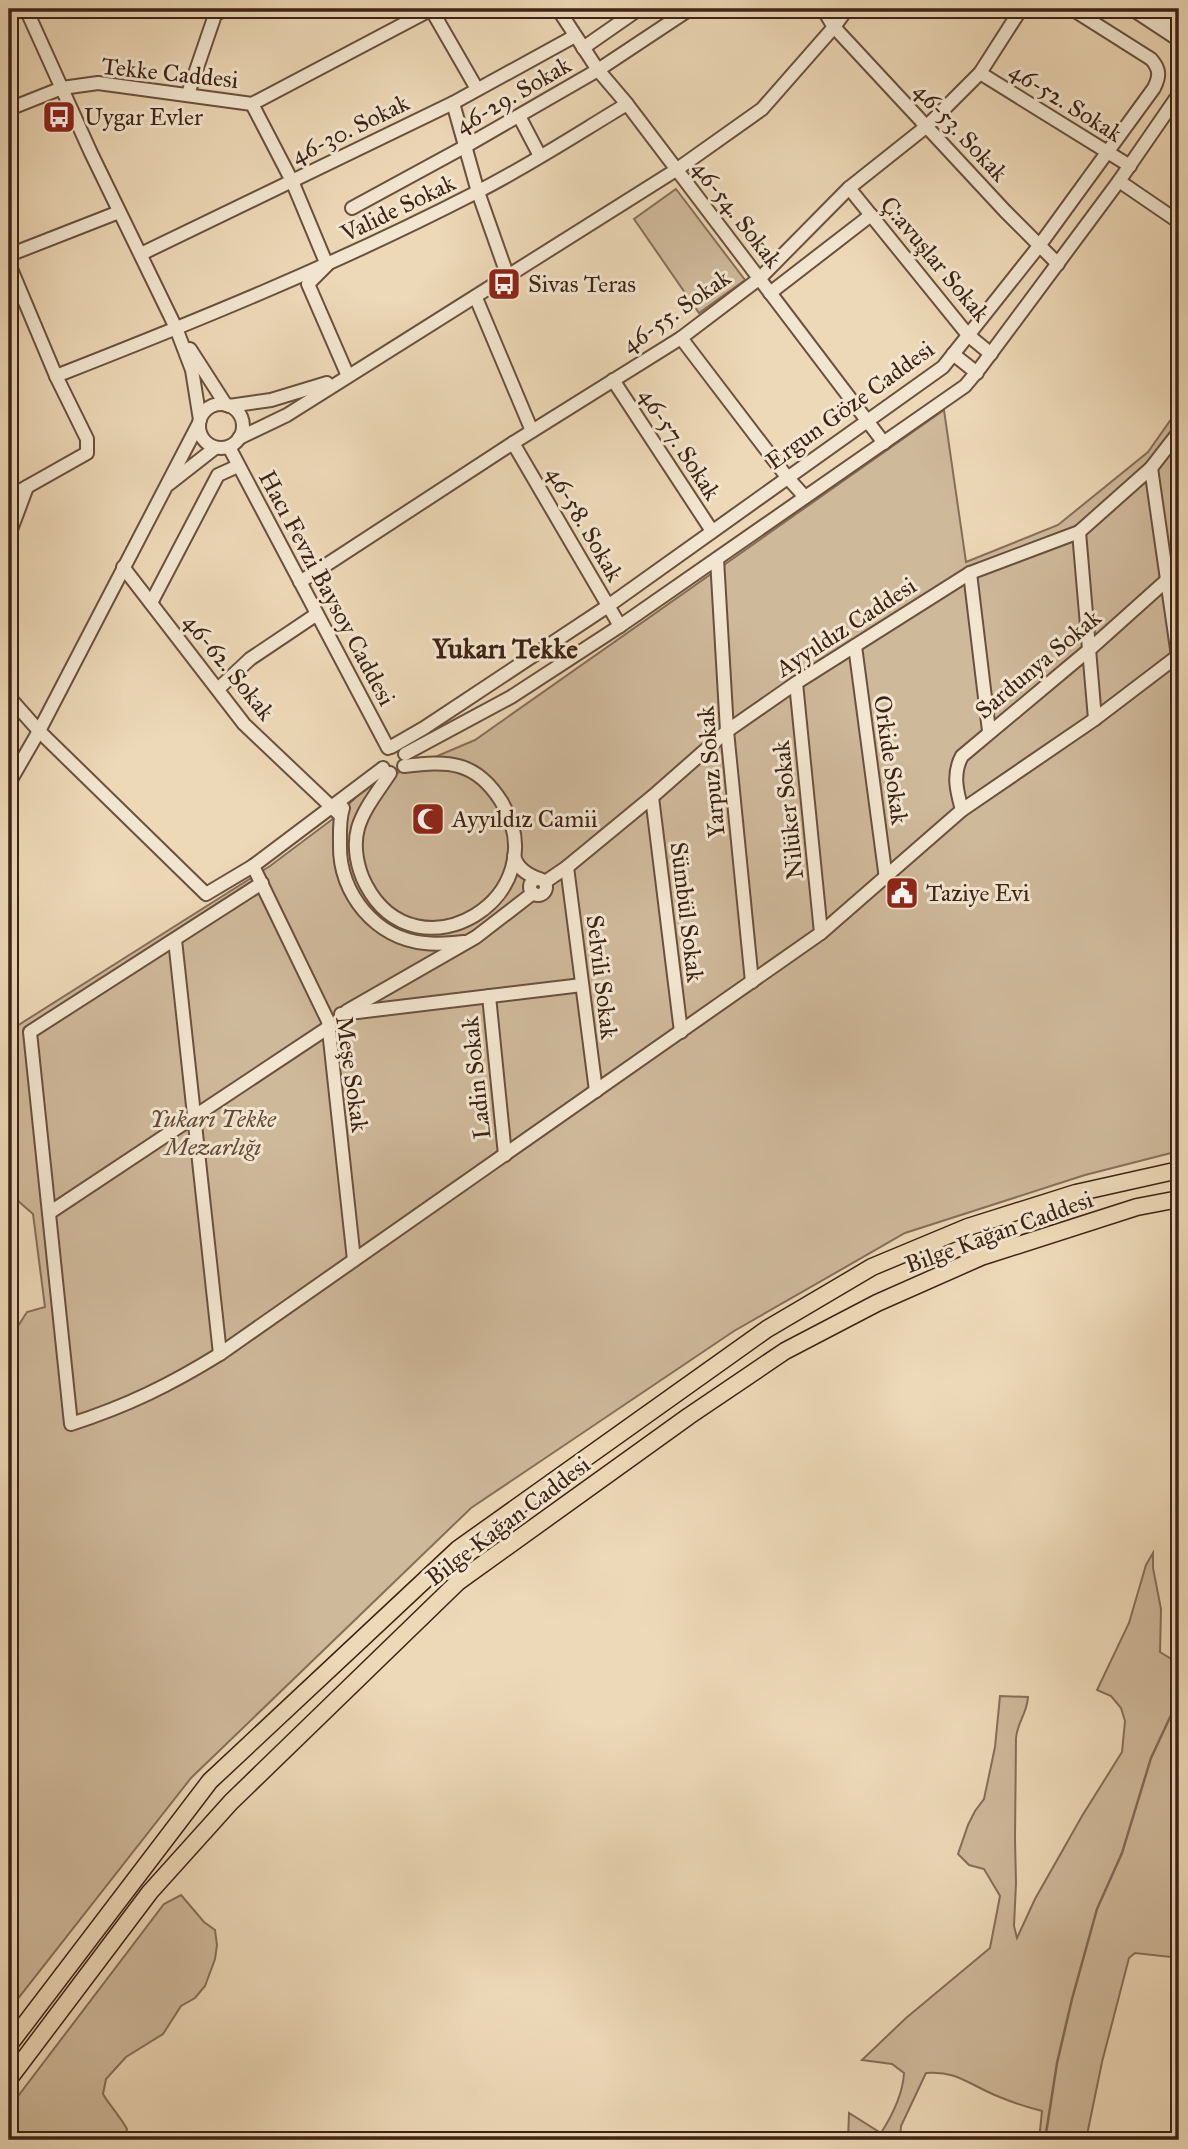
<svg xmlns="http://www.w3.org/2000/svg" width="1188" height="2149" font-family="'IM FELL Great Primer',serif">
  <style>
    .green { fill: #cfb99b; stroke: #866e58; stroke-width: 2 }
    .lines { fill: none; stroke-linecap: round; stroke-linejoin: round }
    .stream { stroke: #846a55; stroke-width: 2.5 }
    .minor-casing { stroke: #6a503e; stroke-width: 16 }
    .major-casing { stroke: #3e2315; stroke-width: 19 }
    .minor { stroke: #f3e6d0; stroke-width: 12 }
    .major { stroke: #edd8b7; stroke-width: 16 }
    .labels { text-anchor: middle; stroke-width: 6; stroke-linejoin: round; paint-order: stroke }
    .street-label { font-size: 24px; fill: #3e2315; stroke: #f3e6d0 }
    .poi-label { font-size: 24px; fill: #3e2315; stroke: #f3e6d0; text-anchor: start }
    .park-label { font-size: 24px; font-style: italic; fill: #624836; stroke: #f3e6d0 }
    .quarter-label { font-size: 28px; font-weight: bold; fill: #3e2315; stroke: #f3e6d0 }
  </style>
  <rect width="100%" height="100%" fill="#edd8b7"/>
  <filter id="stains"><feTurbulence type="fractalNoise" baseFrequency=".00286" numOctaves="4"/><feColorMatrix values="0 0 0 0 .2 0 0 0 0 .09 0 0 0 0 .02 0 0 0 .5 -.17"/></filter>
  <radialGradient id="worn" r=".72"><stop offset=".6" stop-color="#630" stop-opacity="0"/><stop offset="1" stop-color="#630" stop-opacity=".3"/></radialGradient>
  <g class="green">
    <path d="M676 189 745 280 699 313 634 219Z"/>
    <path d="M1179 408V1151L1085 1175 905 1233 734 1331 471 1508 191 1778 9 2010V1340L27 1312 45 1307 33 1214 9 1193V1031L270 866 334 818 369 785 475 740 944 410 966 562 1058 525 1148 452Z"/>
    <path d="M1153 1553V1568L1161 1609 1160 1652 1173 1660 1179 1651V1958L1135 1953 1129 1958 1102 2062 1086 2140H1039L1042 2111C1023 2106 1002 2099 984 2090 962 2079 951 2071 926 2073L901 2126 900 2140H848L849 2113 881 2133C893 2114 903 2094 904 2073L892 2064 862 2060 906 2018 990 1948 1000 1896 984 1869 969 1865 958 1854 968 1825 975 1811 984 1799 995 1747 1000 1696 1028 1697C1027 1714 1018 1720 1016 1738L1015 1839 1016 1883 1014 1926 1017 1938 1035 1899 1082 1816 1122 1752 1125 1721 1121 1708 1111 1696 1097 1690 1129 1623 1146 1565Z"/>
    <path d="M181 1895 204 1922 215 1930 217 1945 215 1959 205 1986 195 1998 181 2006 163 2034 126 2057 106 2079 103 2094C110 2106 120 2116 127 2129L124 2140H48L42 2135 31 2140H9V2108L164 1904Z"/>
  </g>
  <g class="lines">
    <path class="stream" d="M1045 2140 1057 2063 1072 1999 1097 1909 1122 1853 1151 1758 1179 1698"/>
    <defs>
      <g id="minor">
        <path d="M26 9 91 153 176 328 192 370 200 420"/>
        <path d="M431 9 477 89"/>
        <path d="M558 9 598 70 627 104 884 443"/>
        <path d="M847 9 834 27 1005 211 1058 264"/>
        <path d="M1132 9 1179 40"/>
        <path d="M1160 9 1161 17 1173 26"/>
        <path d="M583 48 639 9"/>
        <path d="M980 73 1130 166"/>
        <path d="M188 94 215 15 224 9"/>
        <path d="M453 103 478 192 508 277"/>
        <path d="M252 104 292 181 327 265 308 284 348 376"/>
        <path d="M9 109 62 88 98 83 252 104 432 9"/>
        <path d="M519 116 540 156"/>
        <path d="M1119 181 1179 222"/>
        <path d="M849 188 968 335 991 354"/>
        <path d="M352 208 466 146 598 70 690 9"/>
        <path d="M141 254 453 103 575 36"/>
        <path d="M9 255 119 212"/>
        <path d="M9 264 56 376 87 439V453L9 497"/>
        <path d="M770 293 871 215"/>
        <path d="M476 298 532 431"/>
        <path d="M681 338 787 477 805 497"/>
        <path d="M190 349 226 405"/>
        <path d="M953 354 977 373"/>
        <path d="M56 376C199 320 339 263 475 193 527 167 577 134 627 104"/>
        <path d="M613 380 712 531"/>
        <circle cx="221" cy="426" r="22"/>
        <path d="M229 406 271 400 327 383"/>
        <path d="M239 438 287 415 676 170 762 109 834 27 823 9"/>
        <path d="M513 443 620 626"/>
        <path d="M229 447 388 748"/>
        <path d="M1151 468 1178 656"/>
        <path d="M169 484 215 448"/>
        <path d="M1079 532 1095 719"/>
        <path d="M9 535 27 487"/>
        <path d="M717 559 727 731 752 982"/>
        <path d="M123 567 244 724 341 816"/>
        <path d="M970 573 989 731"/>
        <path d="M300 582 513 443 681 338 760 278 849 188 927 126 980 73 1021 9"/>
        <path d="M151 603 218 475 238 466"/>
        <path d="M855 646 886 879"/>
        <path d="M796 683 821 933"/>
        <path d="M218 689 250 659 317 614"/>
        <path d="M9 697 39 731 206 894 253 866 383 768"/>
        <path d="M391 747 424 728 608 606 943 367 1039 246 1154 88C1160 76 1160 69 1151 59L1072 9"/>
        <path d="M405 754 511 697 620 626 965 386 980 368 1119 181 1179 94"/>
        <path d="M390 773C379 790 364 808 358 828 353 846 357 868 366 885 417 982 560 897 501 801 475 760 448 761 404 766"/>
        <path d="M9 783 39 731 199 423"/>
        <path d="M652 797 681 1032"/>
        <path d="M343 808C339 820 340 833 340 846 339 893 376 939 425 943 438 945 451 943 464 942"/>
        <path d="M962 810C957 792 952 774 962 756L1090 649 1167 580 1179 564"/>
        <path d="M514 856C517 868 528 875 539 879"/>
        <path d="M253 866 328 1021 354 1260"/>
        <path d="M567 867 596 1091"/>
        <circle cx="538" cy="887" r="8"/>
        <path d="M545 882 567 867 652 797 727 731 796 683 970 573 1079 532 1151 468 1179 432"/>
        <path d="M262 883 30 1032 71 1424C127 1406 170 1385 220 1354L821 933 962 810 1095 719 1179 655"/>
        <path d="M175 940 220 1354"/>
        <path d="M489 996 505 1155"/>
        <path d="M347 1011 476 937 533 893"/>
        <path d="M341 1014 582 985"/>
        <path d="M49 1213 329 1027"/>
      </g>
      <g id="major">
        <path d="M9 2045 210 1781 458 1549 767 1329 872 1267 968 1227 1076 1193 1179 1170"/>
        <path d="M9 2079 150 1892 231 1802 458 1582 689 1416 785 1351 877 1303 981 1257 1137 1207 1179 1199"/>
      </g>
    </defs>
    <use href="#minor" class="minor-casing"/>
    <use href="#major" class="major-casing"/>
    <use href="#minor" class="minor"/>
    <use href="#major" class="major"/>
  </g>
  <defs>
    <symbol id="bus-square" viewBox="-11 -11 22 22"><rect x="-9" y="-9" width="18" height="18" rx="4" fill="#8f2418" stroke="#f3e6d0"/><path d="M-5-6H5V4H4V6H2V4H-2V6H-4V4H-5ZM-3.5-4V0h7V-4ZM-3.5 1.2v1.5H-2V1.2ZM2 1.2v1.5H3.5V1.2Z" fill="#fff"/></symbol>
    <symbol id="mosque-square" viewBox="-11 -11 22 22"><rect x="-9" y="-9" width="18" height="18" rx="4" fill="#8f2418" stroke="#f3e6d0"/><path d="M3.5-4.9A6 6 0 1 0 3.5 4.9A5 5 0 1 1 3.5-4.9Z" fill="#fff"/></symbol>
    <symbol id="civic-square" viewBox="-11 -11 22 22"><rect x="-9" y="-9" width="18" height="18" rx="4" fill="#8f2418" stroke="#f3e6d0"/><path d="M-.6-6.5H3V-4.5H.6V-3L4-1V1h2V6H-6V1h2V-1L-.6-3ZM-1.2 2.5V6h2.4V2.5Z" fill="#fff"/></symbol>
  </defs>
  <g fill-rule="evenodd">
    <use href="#bus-square" x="40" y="98" width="38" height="38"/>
    <use href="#bus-square" x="485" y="265" width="38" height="38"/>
    <use href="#mosque-square" x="409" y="800" width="38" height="38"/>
    <use href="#civic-square" x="883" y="874" width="38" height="38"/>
  </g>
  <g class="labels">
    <g class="street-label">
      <text transform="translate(170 73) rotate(6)" y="8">Tekke Caddesi</text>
      <text transform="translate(513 95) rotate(-30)" y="8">46-29. Sokak</text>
      <text transform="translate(1066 102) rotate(32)" y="8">46-52. Sokak</text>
      <text transform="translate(350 129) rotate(-26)" y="8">46-30. Sokak</text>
      <text transform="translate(961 132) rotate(47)" y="8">46-53. Sokak</text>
      <text transform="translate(398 208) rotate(-26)" y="8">Valide Sokak</text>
      <text transform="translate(737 214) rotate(52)" y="8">46-54. Sokak</text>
      <text transform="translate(935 259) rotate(50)" y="8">Ç:avuşlar Sokak</text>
      <text transform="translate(676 311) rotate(-35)" y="8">46-55. Sokak</text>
      <text transform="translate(850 405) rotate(-36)" y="8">Ergun Göze Caddesi</text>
      <text transform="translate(680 444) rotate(57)" y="8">46-57. Sokak</text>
      <text transform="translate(585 524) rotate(60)" y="8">46-58. Sokak</text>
      <text transform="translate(327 588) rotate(62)" y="8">Hacı Fevzi Baysoy Caddesi</text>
      <text transform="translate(846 627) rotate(-33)" y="8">Ayyıldız Caddesi</text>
      <text transform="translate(1038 664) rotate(-40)" y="8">Sardunya Sokak</text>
      <text transform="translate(229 667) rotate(51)" y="8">46-62. Sokak</text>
      <text transform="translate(891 760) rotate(82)" y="8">Orkide Sokak</text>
      <text transform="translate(711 772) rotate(-95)" y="8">Yarpuz Sokak</text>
      <text transform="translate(788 810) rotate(-96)" y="8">Nilüker Sokak</text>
      <text transform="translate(687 912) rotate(83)" y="8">Sümbül Sokak</text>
      <text transform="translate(602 977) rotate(83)" y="8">Selvili Sokak</text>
      <text transform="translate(352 1074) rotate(82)" y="8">Meşe Sokak</text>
      <text transform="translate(476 1078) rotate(-96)" y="8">Ladin Sokak</text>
      <text transform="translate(999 1232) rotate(-20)" y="8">Bilge Kağan Caddesi</text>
      <text transform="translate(508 1521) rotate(-37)" y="8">Bilge Kağan Caddesi</text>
    </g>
    <g class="poi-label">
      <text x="84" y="125">Uygar Evler</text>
      <text x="528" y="292">Sivas Teras</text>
      <text x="452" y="827">Ayyıldız Camii</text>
      <text x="926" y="901">Taziye Evi</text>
    </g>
    <g class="park-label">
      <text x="213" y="1127">Yukarı Tekke<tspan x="213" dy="28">Mezarlığı</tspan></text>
    </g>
    <g class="quarter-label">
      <text x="505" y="658">Yukarı Tekke</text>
    </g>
  </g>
  <rect width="1188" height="2149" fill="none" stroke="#edd8b7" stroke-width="35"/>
  <rect x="10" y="10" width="1167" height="2128" fill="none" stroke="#3e2315" stroke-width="3.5"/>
  <rect x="18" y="18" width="1153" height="2114" fill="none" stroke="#3e2315" stroke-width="2"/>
  <rect width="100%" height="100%" filter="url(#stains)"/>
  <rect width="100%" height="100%" fill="url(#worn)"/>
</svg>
